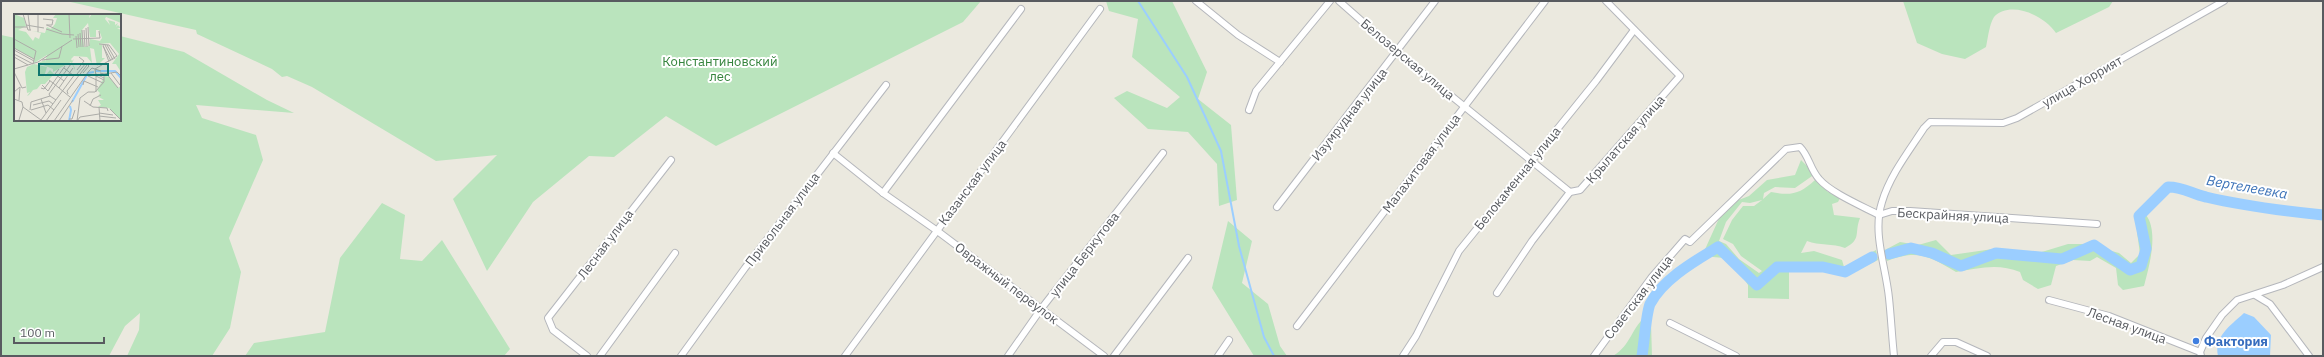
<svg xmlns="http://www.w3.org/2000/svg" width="2324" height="357" font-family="'IBM Plex Sans',sans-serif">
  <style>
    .green { fill: #bae4bd; fill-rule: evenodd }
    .water { fill: #9bceff }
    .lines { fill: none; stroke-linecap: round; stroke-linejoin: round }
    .stream { stroke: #9bceff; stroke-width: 2 }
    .river { stroke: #9bceff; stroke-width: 11 }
    .minor-casing { stroke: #b5b7bc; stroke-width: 8 }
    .minor { stroke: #fff; stroke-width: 6 }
    .shop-dot { fill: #3f7fe0; stroke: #fff; stroke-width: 1.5 }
    .labels { text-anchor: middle; stroke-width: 4; stroke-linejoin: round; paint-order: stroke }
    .street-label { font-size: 13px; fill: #585b60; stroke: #fff }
    .park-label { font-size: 13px; fill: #34833c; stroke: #fff }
    .shop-label { font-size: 13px; font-weight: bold; fill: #366cbe; stroke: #fff; text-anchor: start }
    .water-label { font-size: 14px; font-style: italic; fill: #3d73b8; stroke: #fff }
    .inset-river { fill: none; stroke: #9bceff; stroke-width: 2 }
    .inset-road { fill: none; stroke: #acaca8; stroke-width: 1 }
    .view { fill: #0f766e; fill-opacity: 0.15; stroke: #0f766e; stroke-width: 2 }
    .inset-edge { fill: none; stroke: #585b60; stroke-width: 2 }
  </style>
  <rect width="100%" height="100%" fill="#ebe9df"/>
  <g class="green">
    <path d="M66 1H981L963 22 716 146 666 116 614 157 589 156 533 202 487 271 453 199 497 155 436 161 312 87 287 76 282 77 272 69 197 34 196 30Z"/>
    <path d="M1106 1H1172L1207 72 1198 99 1231 125 1237 200 1219 206 1217 164 1188 132 1148 129 1114 98 1127 91 1167 108 1180 97 1132 57 1138 19 1109 11Z"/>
    <path d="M1903 1H2113L2109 7 2056 33C2044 15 2010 0 1994 17 1989 25 1988 38 1986 47L1965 59 1942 54 1917 43Z"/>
    <path d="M1 35 15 38V120H120V36L184 52 267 100 294 113 196 105 202 118 256 135 263 160 229 238 241 272 230 328 212 356H127L139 330 140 313 125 326 109 356H1Z"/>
    <path d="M1801 160 1815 174 1795 188 1775 187 1764 193 1763 199 1771 192C1791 196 1800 194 1815 180L1828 192 1841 196 1838 202 1832 204 1834 215 1860 218C1854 233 1862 239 1845 248 1833 243 1819 246 1807 241L1801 253 1814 251 1842 260 1844 267 1876 250 1878 260 1845 276 1813 268 1789 270V299L1748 298V285L1734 263 1724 258 1702 256 1721 214 1736 201 1749 196 1767 180 1795 175ZM1762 200 1754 206H1743L1732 220 1723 239 1733 244 1741 256 1762 271 1759 273 1739 259 1726 244 1719 241 1726 222 1742 202 1750 203Z"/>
    <path d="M382 203 405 215 400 259 422 261 442 240 510 349 504 356H245L254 343 325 332 340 258Z"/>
    <path d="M2146 215C2159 232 2149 267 2144 286L2123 290 2118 285 2116 268 2097 257 2090 261 2073 260 2056 266 2051 285 2038 289 2023 280 2020 272C1999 263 1978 268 1956 272 1929 256 1918 249 1887 261L1883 251 1900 242 1918 245 1936 240 1951 255 1993 249 2029 256 2068 244H2086L2119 253 2131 263 2140 254 2137 232Z"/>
    <path d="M1228 221 1252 241 1242 283 1268 304 1280 346 1287 356H1254L1212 288Z"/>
    <path d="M1645 317 1651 323 1652 356H1613C1632 344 1630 330 1645 317Z"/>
  </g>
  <path class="water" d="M2244 313 2254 317 2271 335 2270 356H2218C2214 336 2230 326 2244 313Z"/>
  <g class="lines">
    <path class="stream" d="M1138 1 1187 77 1221 151 1239 246 1264 337 1274 356"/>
    <g class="river">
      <path d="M1889 254 1911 248 1932 253 1961 266 1996 253 2062 259 2094 245 2130 270 2141 266 2146 249 2139 216 2168 187C2185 187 2191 194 2206 197 2244 206 2284 211 2323 215"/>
      <path d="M1642 356C1644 344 1646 314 1650 304 1663 279 1695 261 1718 247L1757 285 1777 267H1823L1845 272 1872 257"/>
    </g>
    <defs>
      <g id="minor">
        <path d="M1196 1 1238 35 1280 62"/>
        <path d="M1339 1 1397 52 1570 192"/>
        <path d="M1249 110 1256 91 1330 1"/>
        <path d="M833 153 883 193 936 230 1104 356"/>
        <path d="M883 193 1021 9"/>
        <path d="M1277 207 1435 1"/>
        <path d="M1497 293 1532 241 1570 192 1580 190 1680 76 1606 1"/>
        <path d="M2255 295 2270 304 2309 356"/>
        <path d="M2049 300 2109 316 2200 352 2201 356"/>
        <path d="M1670 323 1736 356"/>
        <path d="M1297 326 1545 1"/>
        <path d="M2200 352 2206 338 2222 315 2237 300 2283 285 2323 267"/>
        <path d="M587 356 553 330 548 318 671 160"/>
        <path d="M600 356 675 253"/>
        <path d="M681 356 745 268 886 85"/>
        <path d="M845 356 1100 9"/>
        <path d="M1008 356 1041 309 1163 153"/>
        <path d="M1114 356 1188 258"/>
        <path d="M1218 356 1229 340"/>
        <path d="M1403 356 1416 336 1459 251 1596 81 1634 30"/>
        <path d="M1594 356 1651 278 1685 239 1690 242 1786 149 1800 147C1809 156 1810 169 1819 179 1831 193 1862 206 1879 215L1892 211H1910L2097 224"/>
        <path d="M1894 356C1892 337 1891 317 1889 298 1886 267 1872 233 1882 202 1890 175 1909 151 1924 128L1930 122 2003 123 2017 118 2224 1"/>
        <path d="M1931 356 1943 342H1956L1987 356"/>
      </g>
    </defs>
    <use href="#minor" class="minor-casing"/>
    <use href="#minor" class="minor"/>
  </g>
  <circle class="shop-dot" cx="2196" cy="341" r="4"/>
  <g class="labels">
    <g class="street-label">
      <text transform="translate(1408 59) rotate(40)" y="5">Белозерская улица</text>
      <text transform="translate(2082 81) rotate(-30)" y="5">улица Хоррият</text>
      <text transform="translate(1349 114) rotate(-52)" y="5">Изумрудная улица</text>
      <text transform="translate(1625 139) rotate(-49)" y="5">Крылатская улица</text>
      <text transform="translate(1421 163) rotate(-53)" y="5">Малахитовая улица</text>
      <text transform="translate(1517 178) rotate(-51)" y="5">Белокаменная улица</text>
      <text transform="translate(972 182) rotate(-53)" y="5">Казанская улица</text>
      <text transform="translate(1953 215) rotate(3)" y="5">Бескрайняя улица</text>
      <text transform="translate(782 219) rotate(-53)" y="5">Привольная улица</text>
      <text transform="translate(605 244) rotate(-53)" y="5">Лесная улица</text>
      <text transform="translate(1084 254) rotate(-52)" y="5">улица Беркутова</text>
      <text transform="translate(1007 283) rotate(37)" y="5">Овражный переулок</text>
      <text transform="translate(1638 297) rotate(-52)" y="5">Советская улица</text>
      <text transform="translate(2127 325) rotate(20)" y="5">Лесная улица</text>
    </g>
    <g class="park-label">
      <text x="720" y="66">Константиновский<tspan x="720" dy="15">лес</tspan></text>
    </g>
    <g class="shop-label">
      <text x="2204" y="346">Фактория</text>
    </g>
    <g class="water-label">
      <text transform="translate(2247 187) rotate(10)" y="5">Вертелеевка</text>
    </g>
  </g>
  <g transform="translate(14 14)">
    <rect width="107" height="107" fill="#ebe9df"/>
    <path d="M0 0 10 4 12 12 4 16 12 18 19 27 21 23 25 25 27 19 18 17 31 19 33 13 37 15 41 10 43 4H39L42 0H76L75 4 78 0H107V9L92 3 91 5 96 11 94 6 101 8V11L104 9 102 13 104 11 107 14H103L107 16V58L102 50H98L105 40 96 29 84 30 88 31V44H91L83 52 80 35 76 34 78 49 73 43 60 42 57 45 58 47 60 45 58 49 61 54V56L57 48 39 58V55L24 49 31 46V48L33 41 20 49V45L0 34ZM74 9 76 23H82V16H85L88 24 86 27 76 25 75 32 70 33 68 16ZM20 50 33 53 30 63 36 56 40 60 31 70H27L23 75 19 76 15 81 13 82 16 78 13 79 11 58 13 53ZM91 62 95 63 104 74 107 72V106L95 94 84 93 87 91 84 86H90L85 83 87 81 84 82 86 79 83 76Z" fill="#bae4bd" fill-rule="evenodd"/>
    <path class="inset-river" d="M81 57H101L107 64M58 88 74 59 80 58M55 107 57 96 56 92"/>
    <path class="inset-road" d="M9 0 14 16H17M14 0 16 16M24 0V18M55 0 56 24M29 5 39 6 38 11H32M12 11 30 14M33 11 48 18M0 13H13M74 13 75 32M72 14 73 33M32 15 48 20M68 16 69 33M70 16 71 33M66 19 67 33M48 20 60 21M64 20 65 33M62 22 63 34M0 25 22 37 19 50M59 25 86 24 85 17M85 30 95 31 103 42 81 55 82 62 90 66M89 31 95 48M91 31 99 46M93 31 101 45M89 32 97 47M0 34 20 45M0 36 20 47M0 40 19 50M0 43 14 51M28 46 45 44 48 32M51 52 39 69 56 83M50 54 60 62M0 55 24 48 58 26M45 55 41 60 50 67M63 56 70 47 65 43M0 58 8 74 12 73M92 59 104 74M97 59 106 71M63 60 72 49 75 52 69 59M90 60 103 58 107 62M74 62 89 69M28 71 34 77 39 69 35 66M69 71 70 67 84 73M27 74 30 75 36 67M45 74 59 54M0 78 6 73 5 86M74 78H81L90 68V60L86 59M82 78V60L90 64M54 80 53 77 73 51M36 82 35 80 57 50M0 85 8 88 9 93 27 106M27 85 32 99M70 87 79 93 93 94 94 97M19 91 35 87 39 90M76 92 79 85 87 81M85 93 86 107M96 95 107 106M16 96 17 88 36 82 42 86M17 96 34 91 40 96M85 99 99 101M85 102 102 104M55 105H58L61 96M5 106 9 93M27 106 61 60M32 107 47 86M40 107 75 57 78 54 87 57M45 107 59 86M63 107 66 84 74 78M63 107 66 103 85 100"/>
    <path class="view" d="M25 50H94V61H25Z"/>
    <rect width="107" height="107" class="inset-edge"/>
  </g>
  <rect width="2324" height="357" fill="none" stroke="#585b60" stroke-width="4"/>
  <path d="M14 337v6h90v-6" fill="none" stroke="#585b60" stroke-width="2"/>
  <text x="20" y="337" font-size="12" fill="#585b60" stroke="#ffffff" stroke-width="3" paint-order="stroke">100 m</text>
</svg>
